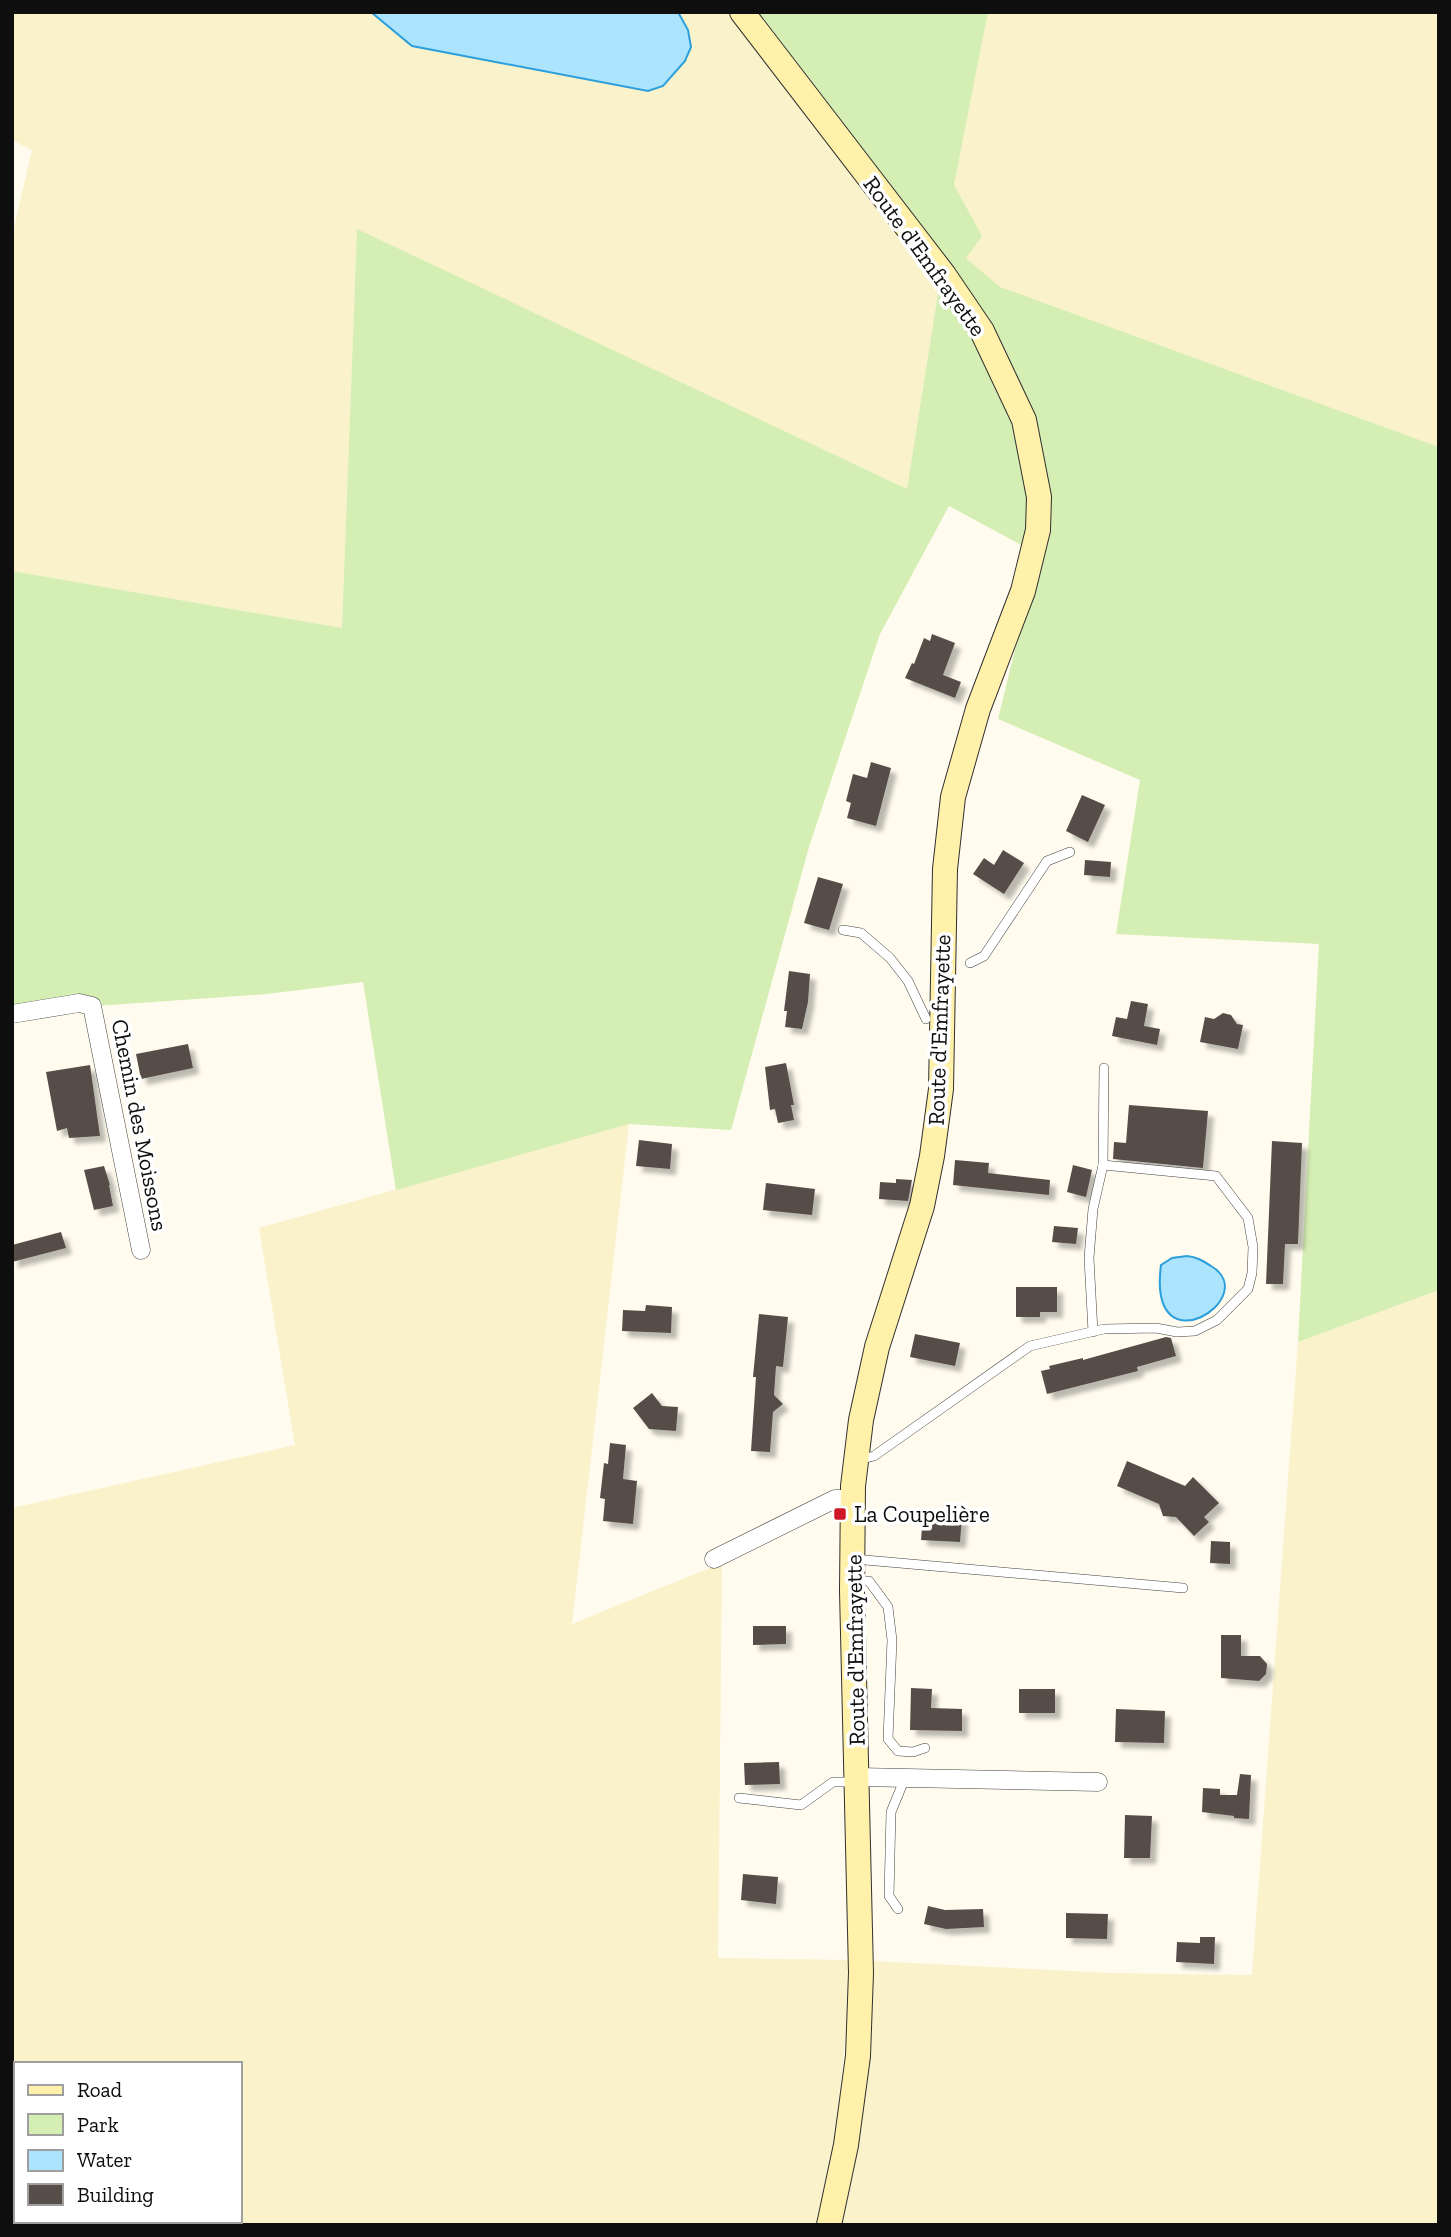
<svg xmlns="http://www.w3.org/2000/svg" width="1451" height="2237" font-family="'Zilla Slab',serif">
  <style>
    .farmland { fill: #f9f2ca; fill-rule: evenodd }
    .green { fill: #d5eeb3 }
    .water { fill: #ace3fd; stroke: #2b9fdc; stroke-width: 2 }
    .building { fill: #574e49; filter: url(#shadow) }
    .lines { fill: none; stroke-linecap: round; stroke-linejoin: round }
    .lane-casing { stroke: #414141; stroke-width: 10 }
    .street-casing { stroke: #414141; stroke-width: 19 }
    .secondary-casing { stroke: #303030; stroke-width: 26 }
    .lane { stroke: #fff; stroke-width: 9 }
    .street { stroke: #fff; stroke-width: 18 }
    .secondary { stroke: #fff1a9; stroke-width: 24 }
    .poi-dot { fill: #cd1628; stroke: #fff; stroke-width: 2.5 }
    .labels { text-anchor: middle; stroke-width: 7; stroke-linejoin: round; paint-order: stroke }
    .street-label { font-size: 23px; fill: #0e0e0e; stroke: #fff }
    .poi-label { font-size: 23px; fill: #0e0e0e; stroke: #fff; text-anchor: start }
  </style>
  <defs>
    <filter id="shadow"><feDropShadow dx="6" dy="6" stdDeviation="2" flood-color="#0004"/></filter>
  </defs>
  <rect width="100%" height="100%" fill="#fffbee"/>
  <g class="farmland">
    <path d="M12 12H730L939 287 907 489 357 230 342 628 12 571V236L32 150 12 140Z"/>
    <path d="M988 12H1439V447L999 287 966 258 954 185Z"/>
    <path d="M629 1124 572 1624 722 1563 718 1958 851 1960V1988L834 2144 816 2225H12V1508L295 1445 259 1228ZM16 2064H240V2221H16Z"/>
    <path d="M1439 1290V2225H841L872 1961 1110 1973 1252 1975 1298 1342Z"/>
  </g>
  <path class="green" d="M755 12H988L954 185 982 236 966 258 1000 287 1439 447V1290L1298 1342 1319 944 1116 934 1140 780 998 719 1035 568 1036 553 949 506 880 634 809 847 731 1130 629 1124 396 1190 363 982 267 994 96 1006 12 1019V571L342 628 357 229 907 489 939 287Z"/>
  <g class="water">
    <path d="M371 12H678L688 30 691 47 685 61 663 86 648 91 412 46Z"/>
    <path d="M1187 1256C1197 1257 1203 1261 1211 1266 1264 1297 1147 1372 1161 1265L1172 1258Z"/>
  </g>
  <g class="building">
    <path d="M932 634 955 643 943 675 961 682 955 698 905 678 912 663 914 664 924 638 930 641Z"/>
    <path d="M871 762 891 768 876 826 847 818 851 803 846 801 853 774 867 778Z"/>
    <path d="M1082 795 1105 805 1088 842 1066 831Z"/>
    <path d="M1003 850 1024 863 1004 894 973 874 984 858 994 865Z"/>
    <path d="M1085 860 1111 862 1110 877 1084 875Z"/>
    <path d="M818 877 843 884 829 930 804 923Z"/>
    <path d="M789 971 810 974 808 1002 802 1029 785 1027 787 1011H784Z"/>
    <path d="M1131 1001 1148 1004 1144 1026 1160 1029 1157 1045 1112 1036 1116 1017 1127 1019Z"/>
    <path d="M1223 1013 1231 1015 1237 1024 1243 1025 1238 1049 1200 1042 1205 1017 1214 1019Z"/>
    <path d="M188 1044 193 1068 141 1079 136 1054Z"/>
    <path d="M786 1063 794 1105H791L794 1120 778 1123 775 1109 770 1110 765 1067Z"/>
    <path d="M90 1065 100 1136 69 1138 67 1128 57 1131 46 1072Z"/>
    <path d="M1129 1105 1208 1111 1203 1168 1113 1159 1114 1142 1126 1143Z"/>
    <path d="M639 1140 672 1144 670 1169 636 1166Z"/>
    <path d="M1272 1141 1302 1143 1298 1244H1285L1283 1284H1266Z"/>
    <path d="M955 1160 989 1163 988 1173 1050 1180 1049 1195 953 1185Z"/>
    <path d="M1073 1165 1092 1170 1086 1197 1067 1192Z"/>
    <path d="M104 1166 110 1185H109L113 1206 94 1210 84 1170Z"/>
    <path d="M896 1179 912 1180 908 1201 879 1199 880 1182 896 1183Z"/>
    <path d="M766 1183 815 1189 812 1215 763 1210Z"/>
    <path d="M1054 1226 1078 1228 1076 1244 1052 1242Z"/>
    <path d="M61 1232 66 1248 12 1262V1245Z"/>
    <path d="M1016 1287H1057V1312H1040V1317H1016Z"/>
    <path d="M646 1305 672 1307 671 1333 622 1331 623 1310 645 1311Z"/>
    <path d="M759 1314 788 1317 783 1367 776 1366 774 1395 783 1404 773 1412 770 1452 751 1451 756 1377H753Z"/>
    <path d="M915 1334 960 1343 955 1366 910 1357Z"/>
    <path d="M1166 1337 1171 1338 1176 1356 1137 1367 1138 1371 1047 1394 1041 1371 1050 1369 1049 1366 1083 1358V1360Z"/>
    <path d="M652 1393 662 1406 678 1407 676 1431 649 1429 633 1408Z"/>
    <path d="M610 1443 626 1445 623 1479 637 1481 633 1524 603 1521 605 1499 600 1498 604 1463 608 1464Z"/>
    <path d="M1127 1461 1185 1486 1193 1477 1219 1503 1204 1517 1209 1522 1194 1536 1176 1517 1163 1516 1159 1504 1117 1486Z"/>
    <path d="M923 1515 962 1517 960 1542 921 1540Z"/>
    <path d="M1211 1541 1230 1542V1564L1210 1563Z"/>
    <path d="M753 1626H786V1644L753 1645Z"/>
    <path d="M1221 1635H1241V1656H1260L1267 1664 1266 1674 1259 1681 1221 1678Z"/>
    <path d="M911 1688 932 1689 931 1708 962 1709V1731L910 1730Z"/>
    <rect x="1019" y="1689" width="36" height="24"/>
    <path d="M1116 1709 1165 1711 1164 1743 1115 1742Z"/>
    <path d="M779 1762 780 1784 745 1785 744 1763Z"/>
    <path d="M1240 1774 1251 1775 1249 1819 1234 1818V1816L1202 1812 1203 1788 1220 1789V1795H1237Z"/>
    <path d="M1125 1815 1152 1816 1150 1858H1124Z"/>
    <path d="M743 1874 778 1877 776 1904 741 1900Z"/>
    <path d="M928 1906 945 1910 983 1909 984 1927 946 1929 924 1924Z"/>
    <path d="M1066 1913 1108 1914 1107 1939 1066 1938Z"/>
    <path d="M1200 1937H1215L1214 1964 1176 1962 1177 1942 1200 1943Z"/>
  </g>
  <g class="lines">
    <defs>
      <g id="lane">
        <path d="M843 930 861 933 890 958 908 981 926 1019"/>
        <path d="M970 963 984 956 1047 861 1070 852"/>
        <path d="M1103 1165 1104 1068"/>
        <path d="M858 1460 874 1456 1030 1346 1104 1329 1156 1328 1177 1332 1195 1331 1217 1320 1248 1289 1252 1273 1253 1247 1248 1218 1216 1176 1103 1165 1093 1209 1089 1258 1093 1332"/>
        <path d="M854 1559 1183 1588"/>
        <path d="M854 1581H869L888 1607 892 1640 888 1739 898 1751 913 1752 925 1748"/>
        <path d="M739 1798 801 1805 833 1782H856"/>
        <path d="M898 1909 889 1896 891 1812 905 1778"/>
      </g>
      <g id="street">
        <path d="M12 1014 79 1003 92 1006 141 1250"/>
        <path d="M714 1559 835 1499H853"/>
        <path d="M858 1777 1098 1782"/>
      </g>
      <path id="secondary" d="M742 12 944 275 982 331 1024 420 1039 497 1038 530 1023 591 978 709 953 797 945 869 941 1089 932 1156 922 1206 877 1347 861 1420 853 1486 852 1591 861 1973 858 2056 846 2145 829 2225"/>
    </defs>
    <use href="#lane" class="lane-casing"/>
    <use href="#street" class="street-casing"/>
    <use href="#secondary" class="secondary-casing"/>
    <use href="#lane" class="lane"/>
    <use href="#street" class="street"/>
    <use href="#secondary" class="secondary"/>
  </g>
  <rect class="poi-dot" x="833" y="1507" width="14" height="14" rx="3.5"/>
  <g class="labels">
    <g class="street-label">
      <text transform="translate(925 256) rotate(54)" y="8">Route d'Emfrayette</text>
      <text transform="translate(939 1030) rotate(-88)" y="8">Route d'Emfrayette</text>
      <text transform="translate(140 1125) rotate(79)" y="8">Chemin des Moissons</text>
      <text transform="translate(855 1650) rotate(-91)" y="8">Route d'Emfrayette</text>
    </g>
    <g class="poi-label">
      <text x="854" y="1522">La Coupelière</text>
    </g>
  </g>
  <rect width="1451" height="2237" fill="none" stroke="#0e0e0e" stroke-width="28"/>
  <rect x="14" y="2062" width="228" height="161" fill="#ffffff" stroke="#9f9f9f" stroke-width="2"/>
  <rect x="28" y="2085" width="35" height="10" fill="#fff1a9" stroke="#9f9f9f" stroke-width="2"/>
  <text x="77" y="2097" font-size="21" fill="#0e0e0e">Road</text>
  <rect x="28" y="2114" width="35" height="21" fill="#d5eeb3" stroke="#9f9f9f" stroke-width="2"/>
  <text x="77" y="2132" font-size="21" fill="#0e0e0e">Park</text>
  <rect x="28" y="2150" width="35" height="21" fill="#ace3fd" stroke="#9f9f9f" stroke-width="2"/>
  <text x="77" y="2167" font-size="21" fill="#0e0e0e">Water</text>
  <rect x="28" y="2184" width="35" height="21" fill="#574e49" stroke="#9f9f9f" stroke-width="2"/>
  <text x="77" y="2202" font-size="21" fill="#0e0e0e">Building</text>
</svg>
